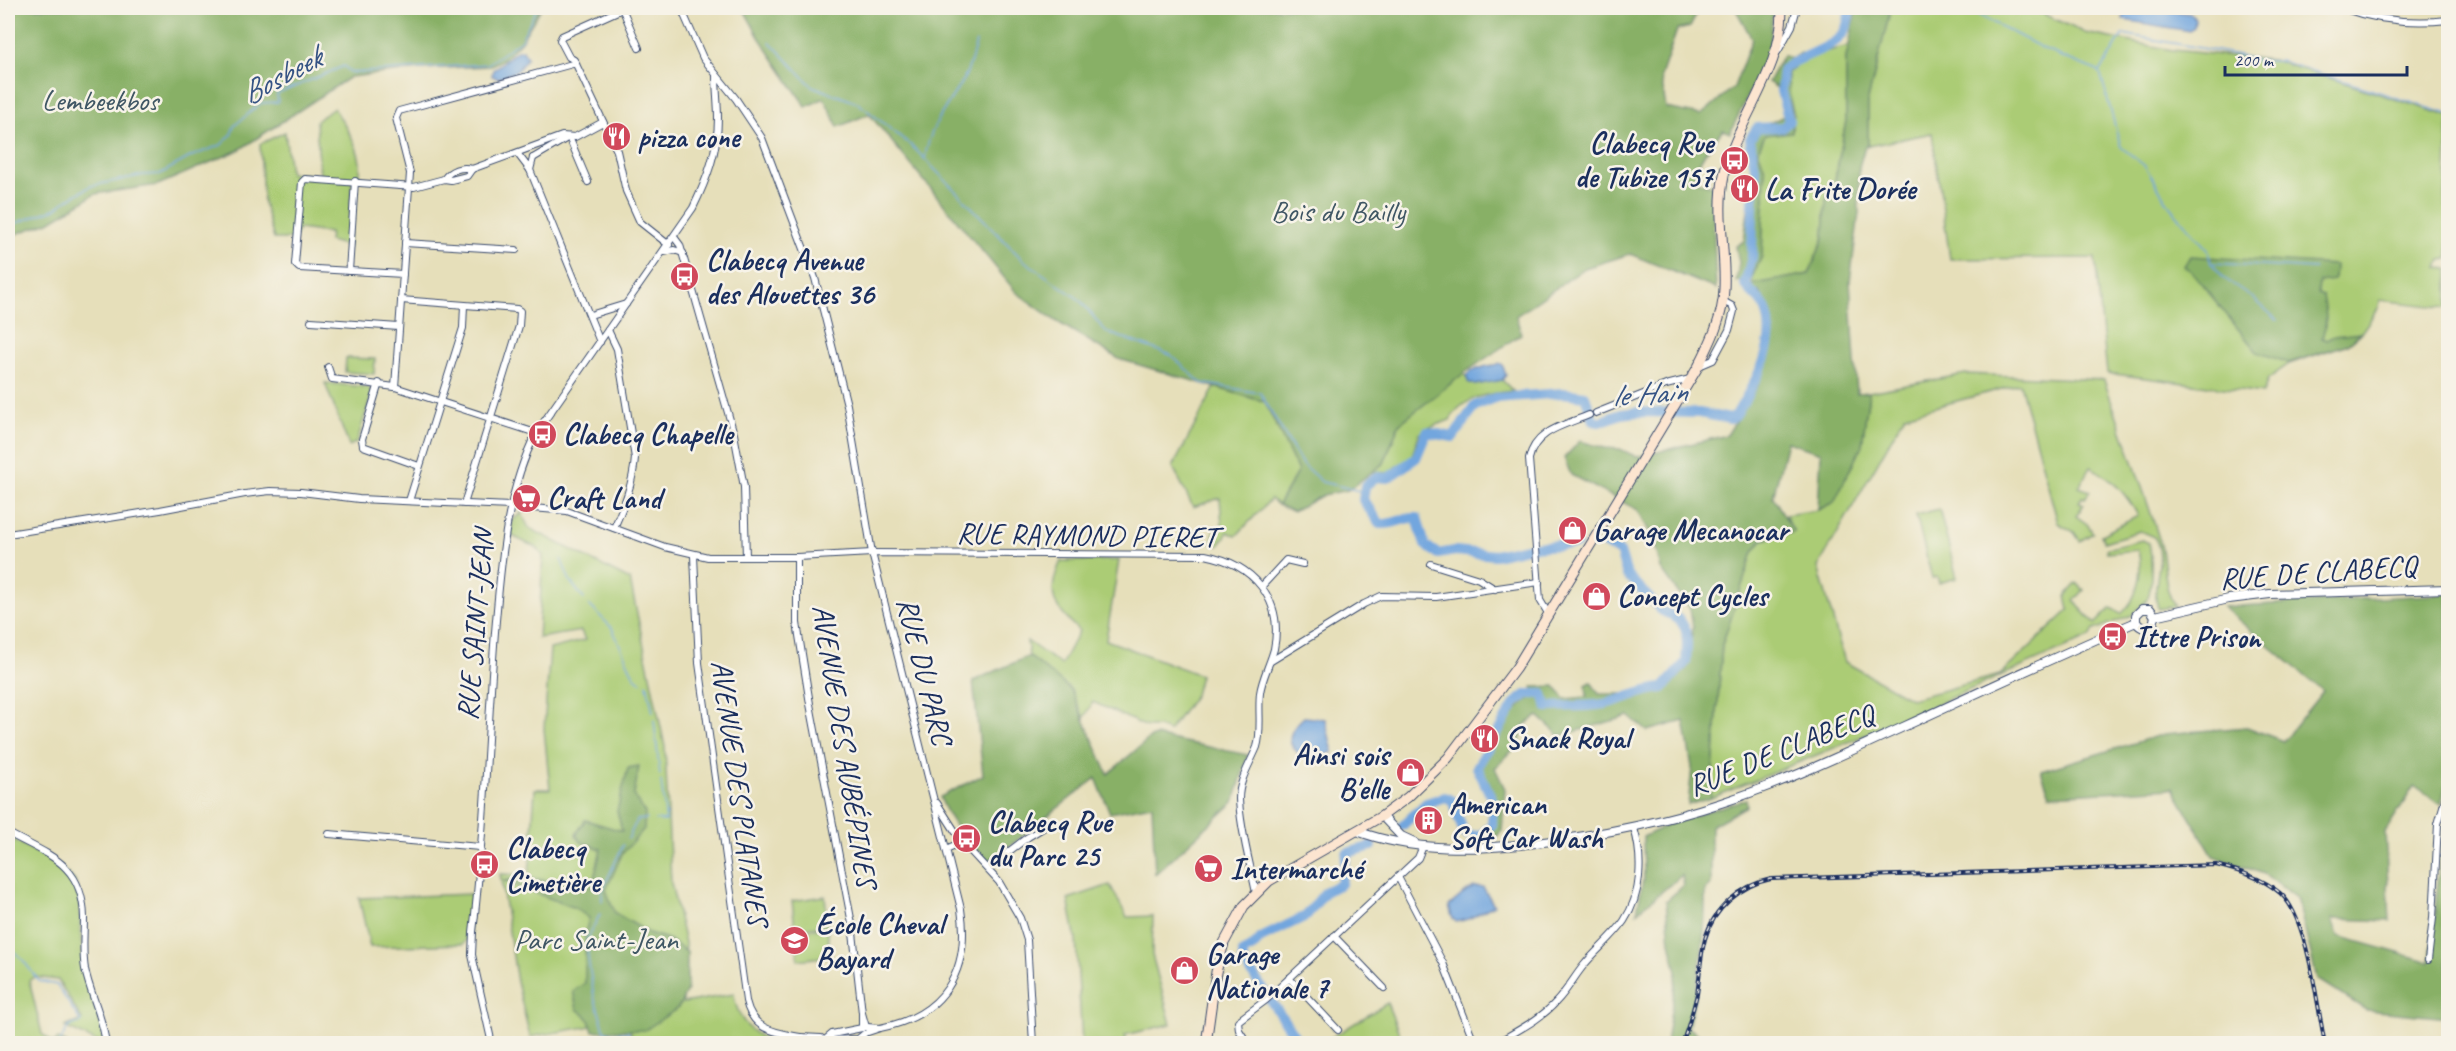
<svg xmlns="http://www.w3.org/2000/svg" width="2456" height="1051" font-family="Caveat,sans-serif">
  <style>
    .green { fill: #abcc75; stroke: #637e6a; stroke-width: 1.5 }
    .forest { fill: #88b066; stroke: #527062; stroke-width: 1.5 }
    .water { fill: #72a6de; stroke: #466a9e; stroke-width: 1.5 }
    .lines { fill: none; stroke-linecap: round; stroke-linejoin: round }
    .stream { stroke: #72a6de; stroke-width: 1.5 }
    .river { stroke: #72a6de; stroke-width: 10 }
    .minor-casing { stroke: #39496c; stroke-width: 8 }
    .tertiary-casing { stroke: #39496c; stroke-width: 10 }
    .secondary-casing { stroke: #39496c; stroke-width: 11 }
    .minor { stroke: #fff; stroke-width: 6 }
    .tertiary { stroke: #fff; stroke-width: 8 }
    .secondary { stroke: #fce5d0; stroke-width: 9 }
    .rail-casing { stroke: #1b2f5e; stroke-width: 4 }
    .rail { stroke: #f7f3e8; stroke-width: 1.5; stroke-dasharray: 4.5; stroke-linecap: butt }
    .labels { text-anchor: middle; stroke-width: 5; stroke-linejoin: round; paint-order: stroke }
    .park-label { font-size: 30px; fill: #3f5664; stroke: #f7f3e8 }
    .poi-label { font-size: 30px; font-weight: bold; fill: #1b2f5e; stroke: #f7f3e8; text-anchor: start }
    .street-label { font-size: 30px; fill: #1b2f5e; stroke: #f7f3e8 }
    .water-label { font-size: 32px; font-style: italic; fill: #355384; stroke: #f7f3e8 }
  </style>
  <rect width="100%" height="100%" fill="#f7f3e8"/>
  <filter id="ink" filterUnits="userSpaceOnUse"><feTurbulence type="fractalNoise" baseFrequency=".0167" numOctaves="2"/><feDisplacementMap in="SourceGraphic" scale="12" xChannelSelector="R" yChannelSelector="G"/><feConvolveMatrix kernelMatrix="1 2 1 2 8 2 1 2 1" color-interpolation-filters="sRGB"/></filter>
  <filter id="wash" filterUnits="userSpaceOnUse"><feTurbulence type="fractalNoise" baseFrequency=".008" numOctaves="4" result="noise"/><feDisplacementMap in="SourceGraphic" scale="24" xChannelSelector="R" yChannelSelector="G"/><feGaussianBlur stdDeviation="1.35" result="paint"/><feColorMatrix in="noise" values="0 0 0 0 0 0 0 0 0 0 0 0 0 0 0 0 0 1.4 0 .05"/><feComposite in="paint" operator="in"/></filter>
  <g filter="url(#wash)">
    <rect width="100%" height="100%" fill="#e6dfba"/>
    <g class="green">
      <path d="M1891 8H2030L2085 33 2172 50 2273 60 2448 116 2445 207H2448V259L2441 260 2438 268 2448 269V308L2380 300 2379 307 2361 333 2348 344 2289 364 2268 379 2263 393 2107 373 2095 258 1950 259 1932 133 1868 146V99Z"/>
      <path d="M1849 46 1846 58V121L1835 180 1826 200 1824 237 1809 274 1753 285 1752 277 1762 256 1765 170 1758 150 1765 135 1794 115 1787 89 1788 72 1808 56Z"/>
      <path d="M334 108C347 130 365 152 359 178L352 179 348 246 329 241 330 233 299 229 293 239H274L263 200 260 144 285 132 290 173 320 176 316 121Z"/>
      <path d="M346 358 375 359 374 374 345 372Z"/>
      <path d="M1463 374 1467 376 1468 382 1475 385 1502 380 1513 391C1490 393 1461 397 1450 420L1426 429 1419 435 1411 459 1398 465 1388 473 1372 472 1384 463 1399 424Z"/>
      <path d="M1966 374 2104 380C2123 435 2144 489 2161 545 2166 565 2163 589 2175 606L2159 609C2148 587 2169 557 2154 537L2140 531 2104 542 2101 535 2138 516C2127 494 2112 478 2090 467L2079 487 2090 491 2085 498 2082 497 2079 502 2084 504 2076 516 2087 524 2093 533 2080 541 2074 532 2058 523 2020 384 1905 415 1818 567 1845 662 1911 699 2000 675 2069 610 2066 595 2077 583 2084 590 2074 601 2095 624 2111 608 2121 614C2138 600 2143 571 2138 550L2107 553 2106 549 2142 540 2149 543C2152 555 2153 591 2146 601 2142 607 2136 608 2132 615L2094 630 2090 637 1868 734 1711 798 1722 645 1753 552 1762 540 1794 532 1785 515 1818 510 1834 502 1862 445 1869 392Z"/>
      <path d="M325 383 367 387 371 390V396L357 442 349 446Z"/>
      <path d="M1215 387 1265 402 1298 471 1278 505 1271 499 1236 536 1228 532 1219 546 1212 544 1214 531 1222 526 1220 498 1193 507 1173 467Z"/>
      <path d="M1939 509 1957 578 1939 583 1937 577 1932 578 1916 515Z"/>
      <path d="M521 512 529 528 630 580 665 747 671 883 685 943 683 1003 734 994C737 1019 751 1035 774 1043H635L625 1020 530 1037 517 982 500 874 529 875 535 789H550L544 729 550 649 585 640 581 631 538 638 543 556 537 548 510 535 513 519 520 515Z"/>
      <path d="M1119 560 1106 640 1200 675 1195 695 1169 731 1158 727H1147L1093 702 1084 718 1071 690 1029 656 1027 641 1061 665 1079 631C1054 606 1045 596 1061 561Z"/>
      <path d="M8 837 55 862 75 881 79 897 83 972 101 1025 104 1043H99L65 1027 82 1020 58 980 35 977 29 980 42 1034 54 1043 58 1039 68 1043H8Z"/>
      <path d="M1110 885 1127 917 1153 916 1152 955 1171 1024 1125 1035 1127 1043H1082L1076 940 1068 899Z"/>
      <path d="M472 894 468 938 463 944 370 947 359 898Z"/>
      <path d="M825 896 828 925 795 929 792 901Z"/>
      <path d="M827 928 831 956 798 960 795 931Z"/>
      <path d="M1387 1003 1403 1043H1323Z"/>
    </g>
    <g class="forest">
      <path d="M8 8H541L521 41 504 59 489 66 420 69 350 77 239 150 158 185 95 194 49 222 8 237Z"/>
      <path d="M743 8H1700L1690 27 1677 30 1661 76 1666 108 1701 115 1734 87 1752 39 1735 8H1773L1770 49 1730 133 1723 130C1711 145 1697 160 1694 180L1712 186 1716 289 1630 254 1585 268 1516 316 1521 334 1463 374 1399 424 1384 463 1348 490 1323 495 1293 512 1278 505 1298 471 1265 402 1119 359 1056 321 1016 292 869 114 838 127 824 98 806 107 759 37Z"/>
      <path d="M1855 8H1891L1868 99V146H1865L1859 167V213L1850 281 1857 393 1869 392 1862 445 1834 502 1818 510 1821 453 1787 442 1773 497 1794 532 1762 540 1753 552 1722 645 1711 798 1688 805 1692 767 1684 721 1647 731 1629 716 1560 736 1538 716 1524 725 1519 744 1495 768 1505 789 1502 831 1490 843 1485 841C1504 813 1494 799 1479 773 1490 743 1506 715 1532 697L1533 687 1555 686 1565 699 1587 697 1586 685 1591 682 1599 694H1626L1637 699 1643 693 1660 692 1671 685 1686 669 1693 628 1690 609 1661 569 1654 541 1638 510 1571 475 1564 458 1580 441 1605 448 1620 449 1637 457 1727 435 1758 385 1772 318 1760 292 1744 286 1809 274 1824 237 1826 200 1835 180 1846 121V58L1855 16Z"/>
      <path d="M1800 53 1808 56 1788 72C1787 93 1794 111 1792 132L1765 135 1758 150 1765 170 1762 256 1752 277 1736 282 1739 263 1736 246 1744 241C1747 209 1757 178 1747 146L1757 129 1784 116 1777 88 1768 82 1783 55 1791 59Z"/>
      <path d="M2190 256 2335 265 2334 280 2319 282 2318 294 2323 296C2326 314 2328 319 2322 338L2326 340 2334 336 2361 333 2348 344 2289 363 2257 352 2192 272 2184 266Z"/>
      <path d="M2448 594V776L2441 805 2414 786 2385 832 2390 921 2332 919 2338 936 2430 962 2442 841 2448 819V1018L2366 1010 2317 979 2297 898 2264 874 2213 856 2173 788 2050 795 2041 771 2164 734 2247 727 2283 741 2323 691 2223 607Z"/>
      <path d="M1029 656 1071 690 1108 774 1150 738 1155 736 1248 755 1234 802 1155 874 1152 805 1110 813 1096 778 988 863C968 843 950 824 940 797L983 775 973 681Z"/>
      <path d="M639 766 634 795 645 813 644 829 622 854 606 890 615 913 649 933 668 939 687 952V991L678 1008 645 1030 593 1031 588 1018 577 1009 573 991 585 983V934L589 918 575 908 504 881 523 877 592 887 601 849 581 842 576 835 585 820 622 831 617 811 628 768Z"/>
      <path d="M1746 799 1747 806 1711 826V885L1705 890C1706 937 1699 983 1688 1028L1699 1035 1705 1043H1666L1677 972 1670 942 1666 901 1684 885 1682 875 1637 912 1644 874 1643 837 1671 823Z"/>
    </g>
    <g class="water">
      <path d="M2125 8H2150L2192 14 2195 19 2194 28 2189 31 2123 20Z"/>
      <path d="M523 50 527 58 517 71 498 78 492 76 493 70 517 51Z"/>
      <path d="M1502 364 1506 375 1502 380 1475 385 1468 382 1467 376 1472 371 1487 366Z"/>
      <path d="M1304 717 1325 719 1333 752 1309 761C1287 747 1283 736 1304 717Z"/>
      <path d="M1474 887H1483L1494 905 1469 919 1456 922 1452 917 1449 906 1463 894Z"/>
    </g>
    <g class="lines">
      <g class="stream">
        <path d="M1965 8 2048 51 2100 72 2123 34 2239 55 2257 61H2281L2448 114"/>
        <path d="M770 42 812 86 858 103 912 146 1023 260 1080 300 1106 332 1171 355 1201 383 1260 393 1302 464 1322 482 1364 492"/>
        <path d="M2100 72 2121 147 2145 166 2171 208 2208 250 2211 263 2315 269"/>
        <path d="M925 158C930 124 947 107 964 78 970 68 973 54 976 42"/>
        <path d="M8 226 55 209 65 201 91 186 143 175 160 174 192 156 221 145 231 135 234 126 261 103 278 102 277 94 344 66 351 73 488 64 521 40 537 8"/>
        <path d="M2212 264 2225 279 2252 297 2277 320"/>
        <path d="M561 559 570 581 584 599"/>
        <path d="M589 605 612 628 634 676 641 682"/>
        <path d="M647 684 653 712"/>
        <path d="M654 720 660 775"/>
        <path d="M655 820 666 821 661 781"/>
        <path d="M628 839 637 820 647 819"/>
        <path d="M602 901V891L623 845"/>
        <path d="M600 914 587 940 588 958 594 997 605 1031 612 1034 628 1032 632 1044"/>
        <path d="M8 946 22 959 39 981 57 985 81 1022 68 1027 59 1044"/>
      </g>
      <g class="river">
        <path d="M1577 544 1531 547 1495 555 1455 551 1438 554 1425 545 1417 518C1401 517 1396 525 1380 524L1363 500 1365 486 1376 477 1388 478 1416 458 1427 432 1453 437 1475 406 1495 398 1563 393 1585 396 1594 421 1599 422 1621 414 1638 412 1699 413 1730 419 1736 415C1752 386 1778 349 1767 313 1763 299 1752 295 1745 284L1752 257 1753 203 1756 173 1750 139 1757 128 1783 127 1789 121 1781 91 1783 69C1812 47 1851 51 1849 8"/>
        <path d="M1402 826 1426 803 1445 797 1452 800 1464 833C1476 839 1483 835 1492 825L1493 801 1477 767 1515 703 1527 694H1543L1547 707C1566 706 1586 707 1604 704 1625 700 1643 689 1663 688L1686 662 1687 645 1686 630 1680 620 1661 610 1627 575 1620 552 1605 544"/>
        <path d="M1300 1044 1243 960V952L1253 947 1261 938 1306 916 1326 891 1341 884 1347 853 1372 846"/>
      </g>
    </g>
  </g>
  <g filter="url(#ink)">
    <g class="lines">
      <defs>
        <g id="minor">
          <path d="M622 8 639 48"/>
          <path d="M681 8 703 58 736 99 762 138 815 278 847 405 872 553 961 909C971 972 943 1016 880 1028"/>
          <path d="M2342 8C2378 21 2411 24 2448 20"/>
          <path d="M622 9 562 36 560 40 569 57 574 60 617 151 626 191 640 222 669 245"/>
          <path d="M1778 51 1792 26 1797 8"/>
          <path d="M569 137 588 182"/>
          <path d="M517 153 530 170 533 158"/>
          <path d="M533 158 569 137"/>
          <path d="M530 170 600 342"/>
          <path d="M444 179C450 170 461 166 472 169L562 136 575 137 603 122"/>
          <path d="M674 237 680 245 734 434 744 487 746 557"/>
          <path d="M405 243 516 250"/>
          <path d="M664 252 674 250 683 253"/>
          <path d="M349 271 355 181"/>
          <path d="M403 274 299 268 295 264 302 182 305 179 414 187 444 179 451 180 467 176 472 169"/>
          <path d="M401 300 517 309 520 311 519 326 464 504"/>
          <path d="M590 315 626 304"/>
          <path d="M311 321 399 327"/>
          <path d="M608 330 617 349 635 458C633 484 624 505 614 528"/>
          <path d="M1699 366 1713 360 1729 330 1734 311 1732 306 1723 301"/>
          <path d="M328 367 332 379 395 387 536 433"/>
          <path d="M379 383 362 439 363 446 419 466"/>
          <path d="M395 387 410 173 396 118 399 111 576 63"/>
          <path d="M1596 413 1666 385 1690 379"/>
          <path d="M409 501 463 328 464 305"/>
          <path d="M8 534 160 510 245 494 270 491 301 492 359 499 510 506 567 511 665 547 708 557H797L872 553 1205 555C1253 564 1284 599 1274 649 1270 664 1262 678 1260 693 1258 710 1262 731 1257 747 1250 764 1239 780 1239 799 1240 829 1250 863 1256 893"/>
          <path d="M694 556 699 663 746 1001C753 1031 775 1032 800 1037"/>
          <path d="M797 557V623L810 704 852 924 862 1013"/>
          <path d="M1431 564 1479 579 1495 589"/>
          <path d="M1262 586 1286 560 1303 564"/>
          <path d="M1549 615 1540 600 1529 459C1535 430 1565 425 1589 415"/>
          <path d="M1271 661 1364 604 1381 596 1436 597 1539 582"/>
          <path d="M937 803 962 842 999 882 1020 918 1027 940 1033 1044"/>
          <path d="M8 833C49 855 83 864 84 918 84 935 82 952 85 969 90 994 103 1017 106 1044"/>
          <path d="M329 834 480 847"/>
          <path d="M946 849 962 842"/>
          <path d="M987 868 1028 837 1043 828"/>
          <path d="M1398 877 1443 963 1475 1044"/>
          <path d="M1334 936 1384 988"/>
          <path d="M2428 960 2433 918 2438 824 2448 789"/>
          <path d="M1289 978 1338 1030"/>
          <path d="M867 1027 880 1028 868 1032"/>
          <path d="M862 1028V1013L866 1027"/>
          <path d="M826 1039 832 1034 862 1028"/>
          <path d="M827 1040 858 1039 864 1034"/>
          <path d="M821 1042 800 1037 821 1038"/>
          <path d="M492 1044 472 955 473 932C485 833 487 732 495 632 501 564 505 495 536 433L693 208C707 179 718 151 718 118 718 104 716 89 716 75"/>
          <path d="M1248 1044 1239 1030 1238 1021 1266 1000 1418 858 1423 846"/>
          <path d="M1495 1044C1516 1031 1540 1020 1556 1002 1567 991 1574 977 1584 965 1596 950 1613 937 1624 921 1642 894 1643 858 1634 828"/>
        </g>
        <g id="tertiary">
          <path d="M2155 616 2229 599 2270 594 2448 589"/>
          <path d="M2136 622V615L2142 609H2150L2155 616"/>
          <path d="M2136 622C2141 629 2147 630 2153 625L2155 616"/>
          <path d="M1382 816 1401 836 1414 842"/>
          <path d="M1357 831C1413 852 1477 850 1536 843 1599 835 1661 823 1721 803 1783 783 1842 755 1901 728 1979 692 2057 656 2136 622"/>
        </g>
        <path id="secondary" d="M1206 1044 1216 972 1224 943 1244 906 1269 881 1382 816 1408 797 1448 758 1516 668 1698 367C1711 342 1723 317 1724 289 1726 251 1716 213 1724 175 1738 117 1783 70 1782 8"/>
      </defs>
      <use href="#minor" class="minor-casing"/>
      <use href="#tertiary" class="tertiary-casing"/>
      <use href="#secondary" class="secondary-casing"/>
      <use href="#minor" class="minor"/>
      <use href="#tertiary" class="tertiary"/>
      <use href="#secondary" class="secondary"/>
      <defs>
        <path id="rail" d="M1682 1044C1688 1027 1693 1011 1697 994 1700 976 1700 957 1705 939 1713 909 1741 885 1771 879L2216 865C2239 871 2261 877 2280 893 2308 917 2317 1006 2325 1044"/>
      </defs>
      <use href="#rail" class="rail-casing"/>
      <use href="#rail" class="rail"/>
    </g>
  </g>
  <defs>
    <symbol id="restaurant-disc" viewBox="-11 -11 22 22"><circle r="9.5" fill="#d1495b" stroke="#f7f3e8"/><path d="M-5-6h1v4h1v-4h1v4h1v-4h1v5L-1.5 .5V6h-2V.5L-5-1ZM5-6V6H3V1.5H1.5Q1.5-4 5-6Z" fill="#fff"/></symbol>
    <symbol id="bus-disc" viewBox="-11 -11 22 22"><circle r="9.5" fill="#d1495b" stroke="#f7f3e8"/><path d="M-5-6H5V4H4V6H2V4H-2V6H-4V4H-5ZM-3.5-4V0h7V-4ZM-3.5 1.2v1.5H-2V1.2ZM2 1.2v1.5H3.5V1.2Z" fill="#fff"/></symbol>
    <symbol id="supermarket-disc" viewBox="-11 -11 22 22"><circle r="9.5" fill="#d1495b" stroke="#f7f3e8"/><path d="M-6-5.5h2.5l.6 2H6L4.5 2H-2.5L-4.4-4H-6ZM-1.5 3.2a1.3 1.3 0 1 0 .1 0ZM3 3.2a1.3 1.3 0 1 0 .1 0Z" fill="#fff"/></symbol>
    <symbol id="shop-disc" viewBox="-11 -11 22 22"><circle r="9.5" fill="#d1495b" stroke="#f7f3e8"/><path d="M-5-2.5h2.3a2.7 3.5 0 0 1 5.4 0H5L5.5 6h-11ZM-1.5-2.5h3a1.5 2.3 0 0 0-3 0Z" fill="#fff"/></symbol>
    <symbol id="building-disc" viewBox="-11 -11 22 22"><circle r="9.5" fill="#d1495b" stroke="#f7f3e8"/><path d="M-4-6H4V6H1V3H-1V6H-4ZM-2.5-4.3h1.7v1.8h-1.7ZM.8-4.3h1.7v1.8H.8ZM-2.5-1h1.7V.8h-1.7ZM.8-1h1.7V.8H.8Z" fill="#fff"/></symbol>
    <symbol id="school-disc" viewBox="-11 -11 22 22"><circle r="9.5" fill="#d1495b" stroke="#f7f3e8"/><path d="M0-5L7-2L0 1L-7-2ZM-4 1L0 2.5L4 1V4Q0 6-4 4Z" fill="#fff"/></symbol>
  </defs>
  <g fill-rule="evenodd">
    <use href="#restaurant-disc" x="600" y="120" width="33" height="33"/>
    <use href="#bus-disc" x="1718" y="144" width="33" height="33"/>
    <use href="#restaurant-disc" x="1728" y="172" width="33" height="33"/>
    <use href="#bus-disc" x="668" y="260" width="33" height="33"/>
    <use href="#bus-disc" x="526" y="418" width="33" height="33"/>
    <use href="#supermarket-disc" x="510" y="482" width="33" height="33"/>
    <use href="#shop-disc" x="1556" y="514" width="33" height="33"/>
    <use href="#shop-disc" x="1580" y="580" width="33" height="33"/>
    <use href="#bus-disc" x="2096" y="620" width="33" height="33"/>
    <use href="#restaurant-disc" x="1468" y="722" width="33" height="33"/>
    <use href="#shop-disc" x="1394" y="756" width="33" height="33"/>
    <use href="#building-disc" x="1412" y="804" width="33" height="33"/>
    <use href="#bus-disc" x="950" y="822" width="33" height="33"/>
    <use href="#bus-disc" x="468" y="848" width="33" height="33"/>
    <use href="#supermarket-disc" x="1192" y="852" width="33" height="33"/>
    <use href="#school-disc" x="778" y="924" width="33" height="33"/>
    <use href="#shop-disc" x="1168" y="954" width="33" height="33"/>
  </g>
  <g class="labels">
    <g class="park-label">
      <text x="100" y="110">Lembeekbos</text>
      <text x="1338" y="221">Bois du Bailly</text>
      <text x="596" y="949">Parc Saint-Jean</text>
    </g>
    <g class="poi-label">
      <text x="638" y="147">pizza cone</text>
      <text x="1713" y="153" text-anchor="end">Clabecq Rue<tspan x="1713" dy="34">de Tubize 157</tspan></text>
      <text x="1765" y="199">La Frite Dorée</text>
      <text x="706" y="270">Clabecq Avenue<tspan x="706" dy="34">des Alouettes 36</tspan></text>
      <text x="563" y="444">Clabecq Chapelle</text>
      <text x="547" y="508">Craft Land</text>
      <text x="1593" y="540">Garage Mecanocar</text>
      <text x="1617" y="606">Concept Cycles</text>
      <text x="2134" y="647">Ittre Prison</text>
      <text x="1505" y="748">Snack Royal</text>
      <text x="1389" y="765" text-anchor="end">Ainsi sois<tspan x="1389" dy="34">B'elle</tspan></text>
      <text x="1449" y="814">American<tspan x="1449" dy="34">Soft Car Wash</tspan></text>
      <text x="988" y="832">Clabecq Rue<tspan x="988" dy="34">du Parc 25</tspan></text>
      <text x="506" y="858">Clabecq<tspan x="506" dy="34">Cimetière</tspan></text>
      <text x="1230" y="879">Intermarché</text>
      <text x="816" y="934">École Cheval<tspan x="816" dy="34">Bayard</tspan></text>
      <text x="1206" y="964">Garage<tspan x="1206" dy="34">Nationale 7</tspan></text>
    </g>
    <g class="street-label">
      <text transform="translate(1087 535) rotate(1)" y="10">RUE RAYMOND PIERET</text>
      <text transform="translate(2318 572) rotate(-4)" y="10">RUE DE CLABECQ</text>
      <text transform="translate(475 625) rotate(-85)" y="10">RUE SAINT-JEAN</text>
      <text transform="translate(925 671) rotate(76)" y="10">RUE DU PARC</text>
      <text transform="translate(845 746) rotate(81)" y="10">AVENUE DES AUBÉPINES</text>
      <text transform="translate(1781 750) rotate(-22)" y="10">RUE DE CLABECQ</text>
      <text transform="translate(740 793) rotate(82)" y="10">AVENUE DES PLATANES</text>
    </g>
    <g class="water-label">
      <text transform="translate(281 75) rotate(-28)" y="11">Bosbeek</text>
      <text transform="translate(1649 393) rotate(-4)" y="11">le Hain</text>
    </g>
  </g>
  <rect width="2456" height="1051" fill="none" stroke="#f7f3e8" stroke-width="30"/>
  <path d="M2225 66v9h182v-9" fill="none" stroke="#1b2f5e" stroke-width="3"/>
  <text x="2234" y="66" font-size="18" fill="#1b2f5e" stroke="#f7f3e8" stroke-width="4.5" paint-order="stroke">200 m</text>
</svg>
